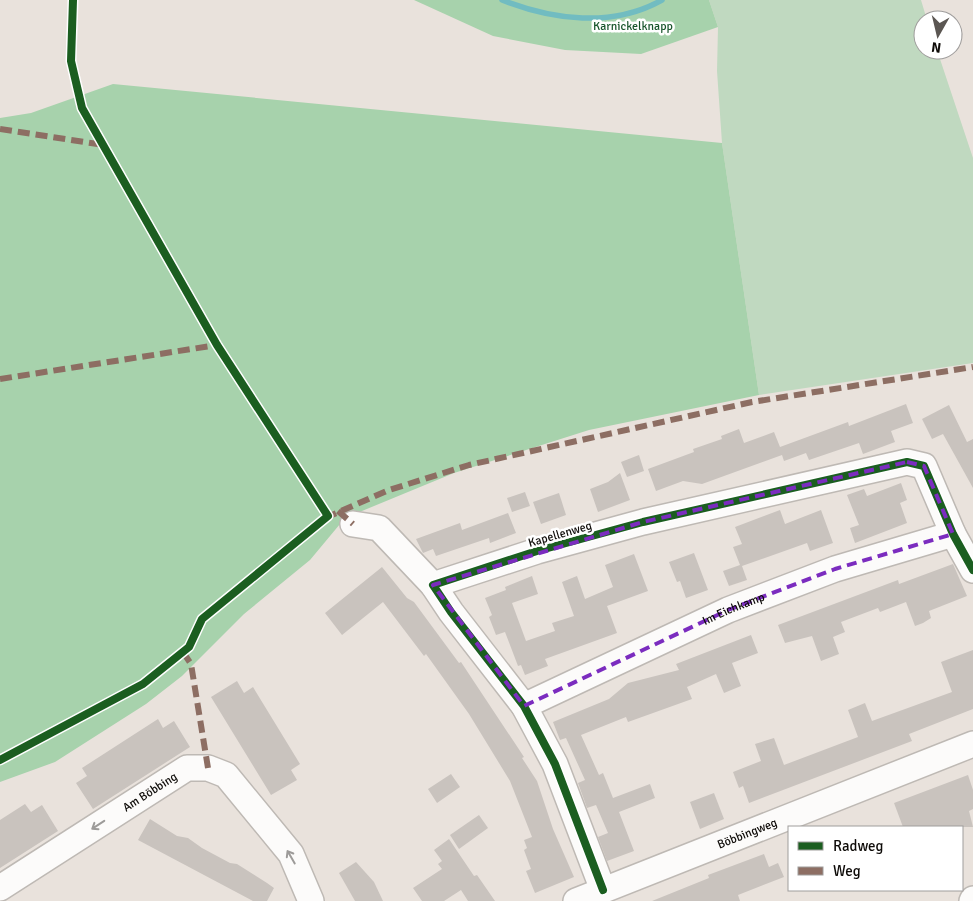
<svg xmlns="http://www.w3.org/2000/svg" width="973" height="901" font-family="Signika,sans-serif">
  <style>
    .green { fill: #c0d9c0 }
    .forest { fill: #a7d2ac }
    .lines { fill: none; stroke-linecap: round; stroke-linejoin: round }
    .stream { stroke: #71bcc1; stroke-width: 5.5 }
    .building { fill: #c9c3be }
    .minor-casing { stroke: #beb9b4; stroke-width: 28 }
    .minor { stroke: #fcfbfa; stroke-width: 25 }
    .quiet { stroke: #8d6e63; stroke-width: 6; stroke-dasharray: 12 6; stroke-linecap: butt }
    .cycleway-casing { stroke: #fff; stroke-width: 11 }
    .cycleway { stroke: #1b5e20; stroke-width: 8 }
    .oneway { stroke: #9d9b99 }
    .marked { fill: none; stroke: #7b2cbf; stroke-width: 4; stroke-dasharray: 10 6; stroke-linejoin: round }
    .labels { text-anchor: middle; stroke-width: 5; stroke-linejoin: round; paint-order: stroke }
    .park-label { font-size: 12px; fill: #18542b; stroke: #fff }
    .street-label { font-size: 12px; fill: #0e0b08; stroke: #fff }
  </style>
  <rect width="100%" height="100%" fill="#e9e2dc"/>
  <path class="green" d="M709 0H921L927 20H923V50H937L973 158V363L759 395 722 143 717 71 718 27Z"/>
  <g class="forest">
    <path d="M414 0H709L718 27 641 54 565 50 493 36Z"/>
    <path d="M113 84 722 143 759 395 589 430 454 473 345 518 310 560 244 614 182 676 146 704 55 762 0 782V118L31 113Z"/>
  </g>
  <g class="lines">
    <path class="stream" d="M502 0C553 20 612 28 662 0"/>
  </g>
  <g class="building">
    <path d="M906 404 913 423 891 431 895 442 863 454 859 443 809 460 806 453 784 461 782 455 702 484 683 481 656 491 648 469 694 452 693 449 722 439 721 436 739 429 744 443 774 432 780 447 848 422 849 426Z"/>
    <path d="M949 405 967 442 973 439V488L943 434 932 439 922 419Z"/>
    <path d="M639 455 644 471 627 477 621 462Z"/>
    <path d="M620 473 630 500 598 512 590 489 608 482Z"/>
    <path d="M901 483 907 500 900 503 907 523 855 543 850 528 859 525 847 495 864 489 867 496Z"/>
    <path d="M525 492 530 506 512 512 507 498Z"/>
    <path d="M559 493 566 515 541 524 533 502Z"/>
    <path d="M780 510 785 524 821 510 833 543 810 551 807 543 742 566 747 580 729 586 723 571 740 565 733 547 742 544 735 527Z"/>
    <path d="M508 513 516 533 490 543 489 538 436 556 433 549 423 553 416 539 460 523 462 530Z"/>
    <path d="M694 553 708 590 686 598 680 581 677 582 669 562Z"/>
    <path d="M634 554 648 591 607 606 617 633 545 659 548 666 525 675 521 665 518 666 505 632 496 635 489 617 492 615 485 598 506 590 505 587 532 576 538 594 512 603 526 641 555 631 552 623 574 616 562 582 577 576 585 599 613 587 605 565Z"/>
    <path d="M953 564 967 596 929 611 931 618 923 623 915 626 906 602 880 612 878 608 841 622 845 632 833 637 839 654 821 661 812 636 785 643 778 625 898 580 899 584Z"/>
    <path d="M382 567 407 598 414 602 459 663 461 662 524 757 522 758 537 781 553 829 574 877 535 893 526 871 531 869 524 850 527 848 524 840 532 837 510 781 469 714 426 654 424 656 383 602 342 635 325 613Z"/>
    <path d="M751 635 758 653 732 663 741 686 724 693 716 674 687 687 692 699 628 722 626 717 581 735 599 775 603 773 613 798 650 784 655 798 619 812 634 851 607 861 598 837 608 833 596 805 587 808 578 783 585 780 566 738 560 740 553 722 609 699 628 683 679 670 676 664Z"/>
    <path d="M973 650V709L909 734 912 741 749 803 743 786 739 788 733 772 761 761 755 744 774 738 784 765 858 737 848 710 865 703 872 721 952 692 941 662Z"/>
    <path d="M237 681 244 693 253 687 300 764 291 770 297 780 271 795 211 697Z"/>
    <path d="M158 719 163 728 174 721 190 747 93 809 76 783 87 776 82 768Z"/>
    <path d="M451 774 460 787 437 803 428 789Z"/>
    <path d="M968 775 973 790V809L969 811 973 827H903L894 803Z"/>
    <path d="M714 793 724 819 700 829 690 802Z"/>
    <path d="M25 804 31 812 42 805 58 831 0 868V820Z"/>
    <path d="M479 815 488 828 459 849 450 835Z"/>
    <path d="M150 819 177 836 188 838 202 848 230 863 237 864 267 883 274 888 267 901H253L138 840Z"/>
    <path d="M449 839 474 876 477 875 495 901H468L461 890 444 901H422L413 888 442 869 438 864 442 861 434 850Z"/>
    <path d="M764 854 769 867 778 863 784 877 738 895 740 901H652L709 878 708 875Z"/>
    <path d="M356 862 374 882 383 901H355L339 873Z"/>
  </g>
  <g class="lines">
    <defs>
      <g id="minor">
        <path d="M353 524 379 528 433 585 451 612 524 706 555 764 603 890"/>
        <path d="M433 585 537 551 643 522 907 462 924 466 953 534 973 570"/>
        <path id="s1" d="M524 706 728 610 835 569 953 534"/>
        <path id="s2" d="M0 888 187 768H208L226 775 291 854 311 901"/>
        <path id="s3" d="M576 901 973 744"/>
        <path d="M972 901 973 899"/>
      </g>
    </defs>
    <use href="#minor" class="minor-casing"/>
    <use href="#minor" class="minor"/>
    <g class="quiet">
      <path d="M0 129 104 145"/>
      <path d="M0 379 217 345"/>
      <path d="M338 511 353 524"/>
      <path d="M325 518 389 490 469 465 752 402 973 367"/>
      <path d="M183 652 191 664 208 768"/>
    </g>
    <defs>
      <g id="cycleway">
        <path d="M0 760 143 684 189 647 202 619 328 516 217 345 82 108 71 61 73 0"/>
        <path d="M603 890 555 764 524 706 451 612 433 585 537 551 643 522 907 462 924 466 953 534 973 570"/>
      </g>
    </defs>
    <use href="#cycleway" class="cycleway-casing"/>
    <use href="#cycleway" class="cycleway"/>
  </g>
  <defs><path id="oneway-shaft" d="M-6 0H5M1.5-3L5.5 0L1.5 3" fill="none" stroke-width="1.6" stroke-linecap="round" stroke-linejoin="round" transform="scale(1.25)"/></defs>
  <g class="oneway">
    <use href="#oneway-shaft" transform="translate(98 825) rotate(147)"/>
    <use href="#oneway-shaft" transform="translate(291 857) rotate(-120)"/>
  </g>
  <path class="marked" d="M907 462 924 466 953 534 835 569 728 610 524 706 433 585 643 522Z"/>
  <g class="labels">
    <g class="park-label">
      <text x="633" y="30">Karnickelknapp</text>
    </g>
    <g class="street-label">
      <text transform="translate(560 534) rotate(-16)" y="4">Kapellenweg</text>
      <text dy="4" stroke="none"><textPath href="#s1" startOffset="231">Im Eichkamp</textPath></text>
      <text dy="4" stroke="none"><textPath href="#s2" startOffset="178">Am Böbbing</textPath></text>
      <text dy="4" stroke="none"><textPath href="#s3" startOffset="184">Böbbingweg</textPath></text>
    </g>
  </g>
  <rect x="788" y="826" width="175" height="65" fill="#ffffff" stroke="#9f9d9c"/>
  <rect x="798" y="842" width="25" height="8" fill="#1b5e20" stroke="#9f9d9c"/>
  <text x="833" y="851" font-size="15" fill="#0e0b08">Radweg</text>
  <rect x="798" y="867" width="25" height="8" fill="#8d6e63" stroke="#9f9d9c"/>
  <text x="833" y="876" font-size="15" fill="#0e0b08">Weg</text>
  <g transform="translate(938 35) rotate(188)"><circle r="24" fill="#ffffff" stroke="#9f9d9c"/>
  <path d="M0-4L9 19L0 12L-9 19Z" fill="#5b5652"/>
  <text y="-8" font-size="14" font-weight="bold" text-anchor="middle" fill="#0e0b08">N</text>
  </g>
</svg>
